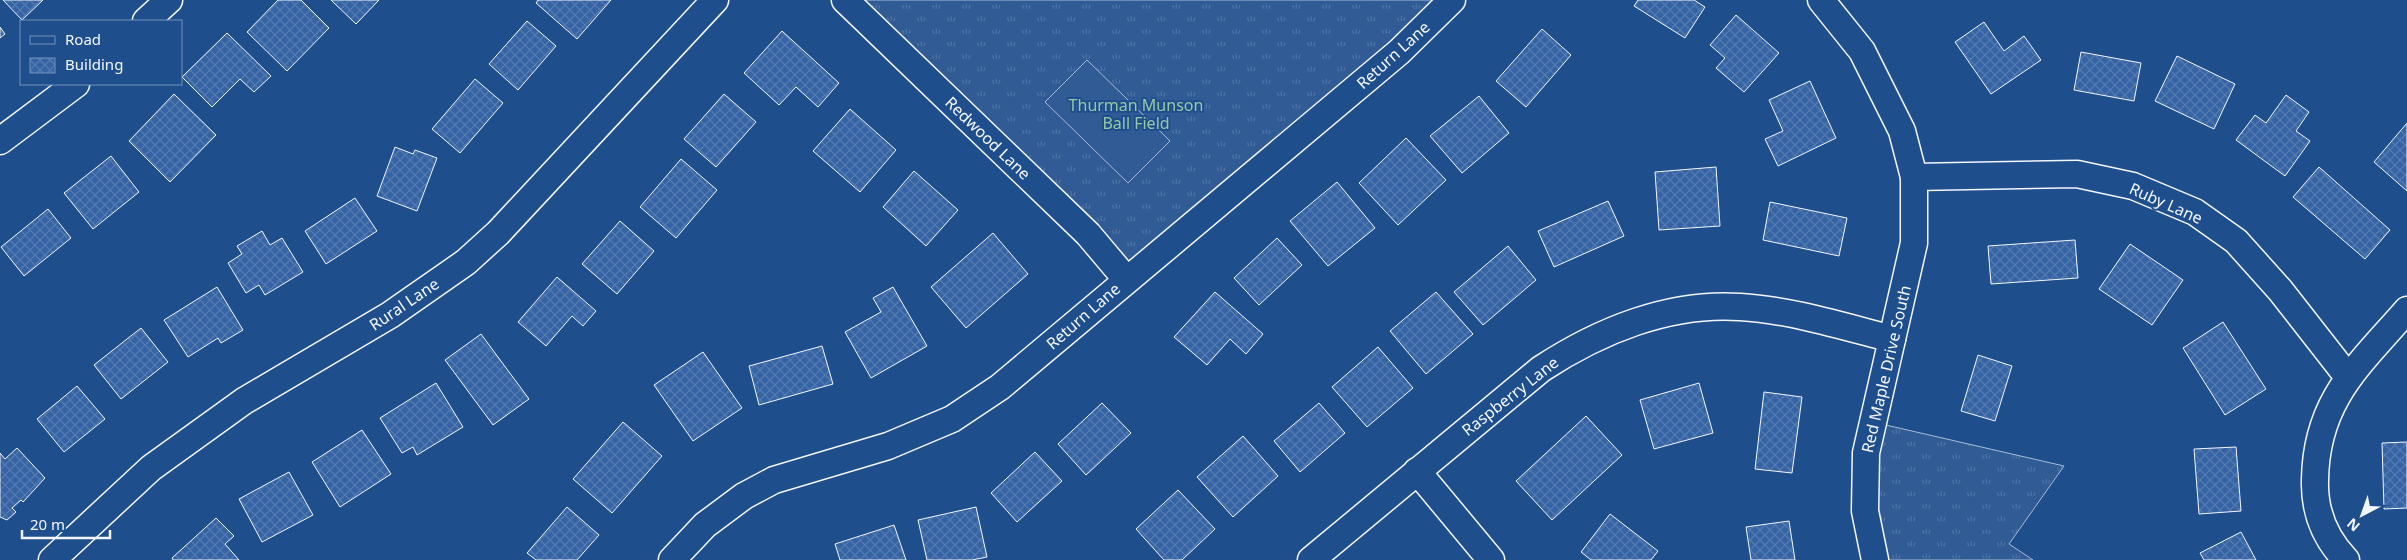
<svg xmlns="http://www.w3.org/2000/svg" width="2407" height="560" font-family="'Noto Sans',sans-serif">
  <style>
    .grass { fill: url(#grass-tufts); stroke: #a8bbd7 }
    .pitch { fill: #305b95; stroke: #a8bbd7 }
    .building { fill: url(#building-cross-hatch); stroke: #f2f6ff }
    .lines { fill: none; stroke-linecap: round; stroke-linejoin: round }
    .street-casing { stroke: #f2f6ff; stroke-width: 29 }
    .street { stroke: #1f4e8c; stroke-width: 26 }
    .labels { text-anchor: middle; stroke-width: 4; stroke-linejoin: round; paint-order: stroke }
    .street-label { font-size: 16px; fill: #f2f6ff; stroke: #1f4e8c }
    .park-label { font-size: 16px; fill: #97c8a6; stroke: #1f4e8c }
  </style>
  <defs>
    <pattern id="grass-tufts" width="24" height="20" patternUnits="userSpaceOnUse" patternTransform="scale(1.25)"><rect width="24" height="20" fill="#305b95"/><path d="M3 7l-1-3M5 7V3M7 7l1-3M15 17l-1-3M17 17v-4M19 17l1-3" fill="none" stroke="#4e73a5"/></pattern>
    <pattern id="building-cross-hatch" width="8" height="8" patternUnits="userSpaceOnUse" patternTransform="scale(1.25)"><rect width="8" height="8" fill="#3563a3"/><path d="M0 0l8 8M0 8l8-8" fill="none" stroke="#537ab1"/></pattern>
  </defs>
  <rect width="100%" height="100%" fill="#1f4e8c"/>
  <g class="grass">
    <path d="M847 0H1443L1127 272Z"/>
    <path d="M1877 423 2064 466 2009 544 2033 560H1880L1872 452Z"/>
  </g>
  <path class="pitch" d="M1087 60 1170 141 1128 183 1045 102Z"/>
  <g class="building">
    <path d="M3 0H43L22 20Z"/>
    <path d="M278 0H301L329 28 287 71 247 32Z"/>
    <path d="M331 0H379L356 24Z"/>
    <path d="M538 0H611L577 39 536 3Z"/>
    <path d="M1638 0H1694L1705 7 1685 38 1634 6Z"/>
    <path d="M1736 15 1779 53 1744 92 1716 68 1725 58 1710 45Z"/>
    <path d="M527 21 556 46 518 90 489 64Z"/>
    <path d="M1984 22 2004 51 2024 36 2041 60 1991 94 1955 42Z"/>
    <path d="M0 27 5 34 0 38Z"/>
    <path d="M1542 29 1571 55 1526 107 1496 81Z"/>
    <path d="M782 31 839 83 818 107 796 87 779 105 744 73Z"/>
    <path d="M227 33 271 76 254 92 240 79 212 107 182 77Z"/>
    <path d="M2081 52 2141 63 2134 101 2074 90Z"/>
    <path d="M2177 56 2235 84 2214 129 2155 101Z"/>
    <path d="M475 79 503 103 460 153 432 129Z"/>
    <path d="M1810 81 1836 138 1778 166 1765 139 1783 131 1769 100Z"/>
    <path d="M174 94 216 135 170 182 129 141Z"/>
    <path d="M724 94 756 122 716 167 684 139Z"/>
    <path d="M2286 95 2309 112 2296 131 2310 141 2285 176 2236 140 2255 115 2266 123Z"/>
    <path d="M1479 96 1509 133 1462 173 1430 136Z"/>
    <path d="M850 109 896 150 860 192 813 151Z"/>
    <path d="M2407 123V191L2374 162Z"/>
    <path d="M1406 138 1446 180 1398 225 1359 183Z"/>
    <path d="M395 147 413 154 415 150 437 158 417 211 377 196Z"/>
    <path d="M111 156 139 192 93 229 64 193Z"/>
    <path d="M681 159 717 190 676 238 640 207Z"/>
    <path d="M1716 167 1720 226 1659 230 1655 172Z"/>
    <path d="M2319 167 2390 230 2365 259 2293 197Z"/>
    <path d="M914 171 958 210 926 246 883 207Z"/>
    <path d="M1337 182 1375 228 1328 266 1290 221Z"/>
    <path d="M355 198 377 231 326 264 305 231Z"/>
    <path d="M1608 201 1624 236 1554 267 1538 231Z"/>
    <path d="M1770 202 1847 218 1839 256 1763 240Z"/>
    <path d="M48 209 71 238 24 276 1 247Z"/>
    <path d="M620 221 654 251 617 294 582 264Z"/>
    <path d="M262 231 270 245 282 238 303 272 265 295 259 285 246 293 228 263 242 254 237 246Z"/>
    <path d="M993 233 1028 274 966 328 931 287Z"/>
    <path d="M1277 238 1302 265 1259 305 1234 278Z"/>
    <path d="M2075 240 2078 278 1991 284 1988 246Z"/>
    <path d="M2130 244 2183 280 2152 325 2099 289Z"/>
    <path d="M1508 246 1536 280 1483 325 1454 292Z"/>
    <path d="M557 277 596 311 583 326 572 316 546 346 518 322Z"/>
    <path d="M217 287 243 330 221 343 218 338 188 357 164 320Z"/>
    <path d="M893 287 927 346 871 378 845 332 881 312 873 298Z"/>
    <path d="M1215 292 1263 334 1246 354 1230 339 1207 365 1174 337Z"/>
    <path d="M1436 292 1473 334 1426 374 1390 331Z"/>
    <path d="M2223 322 2266 389 2225 415 2183 348Z"/>
    <path d="M141 328 168 362 121 399 94 365Z"/>
    <path d="M481 334 529 399 493 425 445 360Z"/>
    <path d="M822 346 833 384 759 405 749 366Z"/>
    <path d="M1378 347 1413 388 1367 427 1332 387Z"/>
    <path d="M703 352 742 408 693 441 654 385Z"/>
    <path d="M1978 355 2012 366 1995 421 1961 411Z"/>
    <path d="M436 383 463 427 417 455 413 447 402 453 380 418Z"/>
    <path d="M1699 383 1713 433 1654 449 1640 400Z"/>
    <path d="M77 386 105 419 64 452 37 419Z"/>
    <path d="M1764 392 1802 397 1792 473 1755 469Z"/>
    <path d="M1102 403 1131 433 1086 475 1058 444Z"/>
    <path d="M1319 403 1345 433 1300 472 1274 441Z"/>
    <path d="M1586 416 1622 455 1552 520 1516 481Z"/>
    <path d="M623 422 662 456 612 513 573 479Z"/>
    <path d="M362 430 391 474 340 507 312 462Z"/>
    <path d="M1243 436 1278 476 1233 517 1197 477Z"/>
    <path d="M2407 442V508L2384 509 2382 443Z"/>
    <path d="M2236 447 2241 511 2199 514 2194 449Z"/>
    <path d="M17 448 45 478 23 502 21 500 12 508 16 512 7 520 0 517V453L5 459Z"/>
    <path d="M1035 452 1062 481 1017 522 991 493Z"/>
    <path d="M289 472 313 515 262 542 239 499Z"/>
    <path d="M1178 490 1215 529 1182 560H1164L1136 529Z"/>
    <path d="M567 507 599 535 577 560H536L527 553Z"/>
    <path d="M976 507 987 557 972 560H927L918 520Z"/>
    <path d="M1610 514 1658 551 1651 560H1591L1581 552Z"/>
    <path d="M216 518 234 536 225 544 239 560H173L172 558Z"/>
    <path d="M1789 521 1795 560H1751L1746 527Z"/>
    <path d="M894 525 906 560H840L835 544Z"/>
    <path d="M2241 532 2256 560H2204L2200 553Z"/>
  </g>
  <g class="lines">
    <defs>
      <g id="street">
        <path d="M845 0 1088 234 1126 279"/>
        <path d="M1821 0 1862 51 1902 131 1914 177V243L1866 453 1865 511 1875 560"/>
        <path d="M146 21 169 0"/>
        <path d="M0 141 76 84"/>
        <path d="M1914 177 2077 174 2133 186 2195 212 2236 241 2280 290 2348 377"/>
        <path d="M1417 471 1491 560"/>
        <path d="M52 560 151 468 244 401 390 315 466 262 498 233 715 0"/>
        <path d="M672 560 705 525 744 496 774 480 888 446 952 419 1000 387 1399 52 1452 0"/>
        <path d="M1311 560 1541 369C1599 331 1669 302 1740 307 1791 310 1842 326 1892 339"/>
        <path d="M2346 560C2325 538 2314 511 2315 480 2316 401 2358 366 2407 310"/>
      </g>
    </defs>
    <use href="#street" class="street-casing"/>
    <use href="#street" class="street"/>
  </g>
  <g class="labels">
    <g class="street-label">
      <text transform="translate(1393 55) rotate(-42)" y="6">Return Lane</text>
      <text transform="translate(988 138) rotate(44)" y="6">Redwood Lane</text>
      <text transform="translate(2166 203) rotate(24)" y="6">Ruby Lane</text>
      <text transform="translate(404 304) rotate(-34)" y="6">Rural Lane</text>
      <text transform="translate(1083 316) rotate(-41)" y="6">Return Lane</text>
      <text transform="translate(1886 369) rotate(-77)" y="6">Red Maple Drive South</text>
      <text transform="translate(1510 396) rotate(-38)" y="6">Raspberry Lane</text>
    </g>
    <g class="park-label">
      <text x="1136" y="111">Thurman Munson<tspan x="1136" dy="18">Ball Field</tspan></text>
    </g>
  </g>
  <rect x="20" y="20" width="162" height="65" fill="#1f4e8c" stroke="#7391ba"/>
  <rect x="30" y="36" width="25" height="8" fill="#1f4e8c" stroke="#7391ba"/>
  <text x="65" y="45" font-size="15" fill="#f2f6ff">Road</text>
  <rect x="30" y="58" width="25" height="15" fill="url(#building-cross-hatch)" stroke="#7391ba"/>
  <text x="65" y="70" font-size="15" fill="#f2f6ff">Building</text>
  <g transform="translate(2362 515) rotate(221)" stroke="#1f4e8c" stroke-width="4" paint-order="stroke">
  <path d="M0-4L9 19L0 12L-9 19Z" fill="#f2f6ff"/>
  <text y="-8" font-size="14" font-weight="bold" text-anchor="middle" fill="#f2f6ff">N</text>
  </g>
  <path d="M22 530v8h88v-8" fill="none" stroke="#f2f6ff" stroke-width="2.5"/>
  <text x="30" y="530" font-size="15" fill="#f2f6ff" stroke="#1f4e8c" stroke-width="4" paint-order="stroke">20 m</text>
</svg>
